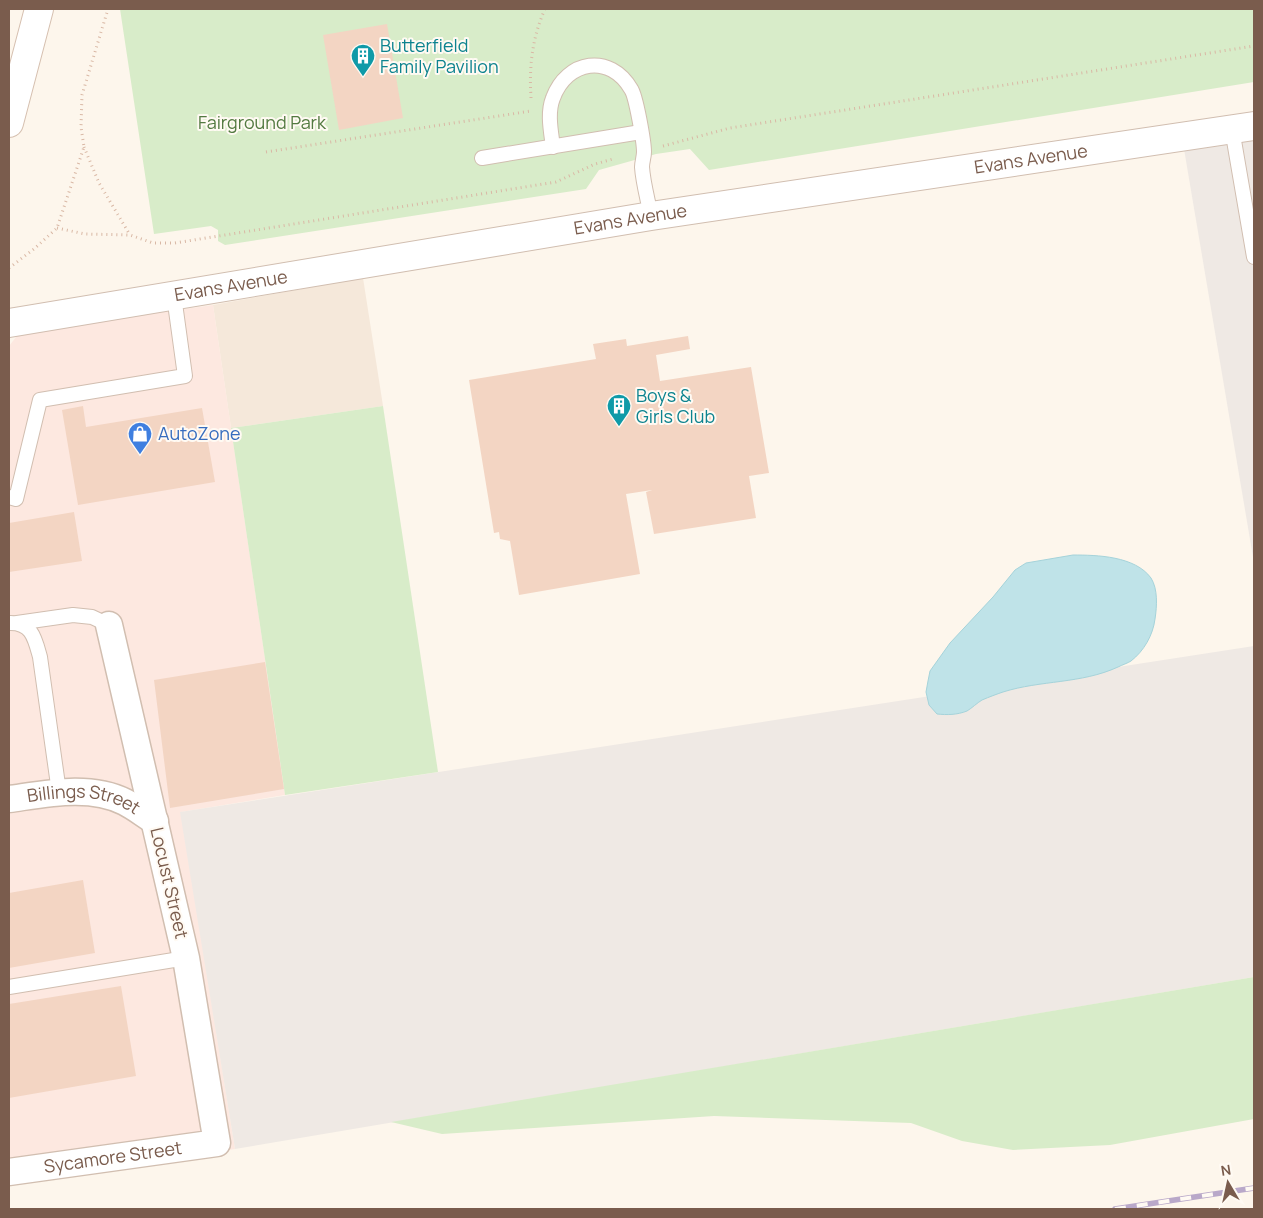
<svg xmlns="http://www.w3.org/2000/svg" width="1263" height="1218" font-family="Manrope,sans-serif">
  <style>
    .residential { fill: #f5e8da }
    .commercial { fill: #fde8e0 }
    .industrial { fill: #efe9e4 }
    .green { fill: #d8ecc9 }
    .water { fill: #bfe3e8; stroke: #a5d3da }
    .building { fill: #f3d5c3 }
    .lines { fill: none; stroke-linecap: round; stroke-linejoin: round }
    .service-casing { stroke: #d1beb0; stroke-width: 16 }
    .minor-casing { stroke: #d1beb0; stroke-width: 29 }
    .tertiary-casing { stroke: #d1beb0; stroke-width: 30 }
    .secondary-casing { stroke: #d6c0b0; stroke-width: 30 }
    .path { stroke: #d9b8a5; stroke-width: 3; stroke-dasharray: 1 4; stroke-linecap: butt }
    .service { stroke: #fff; stroke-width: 14 }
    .minor { stroke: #fff; stroke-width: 26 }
    .tertiary { stroke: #fff; stroke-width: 28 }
    .secondary { stroke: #fff; stroke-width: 28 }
    .rail-casing { stroke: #b9a8c9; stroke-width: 5.5 }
    .rail { stroke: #fffaf3; stroke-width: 4; stroke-dasharray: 11; stroke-linecap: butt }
    .labels { text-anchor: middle; stroke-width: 4; stroke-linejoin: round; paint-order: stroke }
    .culture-label { font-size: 18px; fill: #0d838f; stroke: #fffaf3; text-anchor: start }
    .park-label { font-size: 18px; fill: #537a41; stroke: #fffaf3 }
    .street-label { font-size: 18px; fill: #7a5c4d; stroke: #fffaf3 }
    .shop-label { font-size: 18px; fill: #366cbe; stroke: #fffaf3; text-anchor: start }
  </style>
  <rect width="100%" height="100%" fill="#fdf6ec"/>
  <path class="residential" d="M363 278 383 406 231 428 213 305Z"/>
  <path class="commercial" d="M213 305 285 795 181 812 235 1149 9 1186V346L20 332Z"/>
  <g class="industrial">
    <path d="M1254 138V563L1184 149Z"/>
    <path d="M1254 646V977L235 1149 180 812Z"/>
  </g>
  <g class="green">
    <path d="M120 9H1254V82L709 170 690 149 656 154 599 170 586 189 225 245 218 241V230L211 226 154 234Z"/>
    <path d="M383 406 438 772 285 795 231 428Z"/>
    <path d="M1254 977V1119L1110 1145 1013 1150 962 1141 911 1123 714 1116 442 1134 391 1122Z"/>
  </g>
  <path class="water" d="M1073 555C1097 555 1135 556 1151 578 1158 589 1157 606 1155 619 1153 635 1144 651 1131 661 1128 663 1122 665 1118 667 1081 684 1041 680 1003 692 997 694 989 697 982 700 977 703 972 708 967 711 957 715 947 715 937 714L929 705 926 692 928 681 930 671 950 643 993 597 1015 570 1026 563Z"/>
  <g class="building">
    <path d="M387 24 403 118 339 130 323 35Z"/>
    <path d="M688 336 690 349 656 355 660 381 751 367 769 473 749 476 756 518 654 534 646 492 652 490 626 494 640 574 519 595 510 541 500 539 499 532 494 533 469 380 596 359 593 344 626 339 627 346Z"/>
    <path d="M83 406 86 427 202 408 215 482 78 505 62 410Z"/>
    <path d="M74 512 82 561 9 572V523Z"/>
    <path d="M265 662 284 789 170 808 154 680Z"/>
    <path d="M83 880 95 953 9 968V893Z"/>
    <path d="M121 986 136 1076 9 1098V1004Z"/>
  </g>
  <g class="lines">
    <defs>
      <g id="service">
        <path d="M1232 129 1254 257"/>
        <path d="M553 147C551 131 547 113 553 98 567 60 610 53 631 89 636 96 644 142 644 152 644 157 642 162 642 167 643 183 648 200 651 216"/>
        <path d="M482 158 641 132"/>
        <path d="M9 497 16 499 40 400 185 376 174 296"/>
        <path d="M9 623C32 622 35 639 40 657L59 792"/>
        <path d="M17 623 73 615 92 617 109 625"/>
        <path d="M9 987 186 958"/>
      </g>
      <g id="minor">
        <path id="s1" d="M9 799C45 794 90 784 125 802 135 807 145 815 155 821"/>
        <path id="s2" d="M9 1172 217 1143 186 958 109 625"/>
      </g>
      <g id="tertiary">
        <path id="s3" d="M9 323 651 216 1254 126"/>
      </g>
      <path id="secondary" d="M9 123 39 9"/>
    </defs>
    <use href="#service" class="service-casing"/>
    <use href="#minor" class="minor-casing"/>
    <use href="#tertiary" class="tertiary-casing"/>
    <use href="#secondary" class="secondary-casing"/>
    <g class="path">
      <path d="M531 98C529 67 532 38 545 9"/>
      <path d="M663 146 730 128 1254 46"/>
      <path d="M84 147 99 183 130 235"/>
      <path d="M266 152 531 111"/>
      <path d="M57 228 85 234 130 235 153 243H175L556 182 595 164 613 159"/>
      <path d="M9 268 34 249 57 228 84 147 81 127 82 95 108 9"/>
    </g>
    <use href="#service" class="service"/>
    <use href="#minor" class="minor"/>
    <use href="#tertiary" class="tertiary"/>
    <use href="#secondary" class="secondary"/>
    <defs>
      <path id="rail" d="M1115 1209 1254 1188"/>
    </defs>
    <use href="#rail" class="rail-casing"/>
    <use href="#rail" class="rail"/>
  </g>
  <defs>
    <symbol id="building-pin" viewBox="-11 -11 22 30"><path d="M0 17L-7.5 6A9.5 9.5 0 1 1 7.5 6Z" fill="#0f9aa8" stroke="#fffaf3"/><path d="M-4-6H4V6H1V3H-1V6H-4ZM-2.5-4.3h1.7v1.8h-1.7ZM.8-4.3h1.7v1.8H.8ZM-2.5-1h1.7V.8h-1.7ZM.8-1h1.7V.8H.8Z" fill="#fff"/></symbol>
    <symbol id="shop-pin" viewBox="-11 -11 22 30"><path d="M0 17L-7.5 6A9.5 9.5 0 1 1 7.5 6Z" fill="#3f7fe0" stroke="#fffaf3"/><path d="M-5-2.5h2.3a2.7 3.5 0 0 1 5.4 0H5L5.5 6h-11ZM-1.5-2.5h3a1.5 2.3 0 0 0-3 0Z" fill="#fff"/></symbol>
  </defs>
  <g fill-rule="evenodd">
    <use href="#building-pin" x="349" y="42" width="28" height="38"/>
    <use href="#building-pin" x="605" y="392" width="28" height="38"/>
    <use href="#shop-pin" x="126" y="420" width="28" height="38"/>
  </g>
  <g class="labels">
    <g class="culture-label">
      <text x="380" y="52">Butterfield<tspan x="380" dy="21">Family Pavilion</tspan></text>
      <text x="636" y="402">Boys &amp;<tspan x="636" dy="21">Girls Club</tspan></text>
    </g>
    <g class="park-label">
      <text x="262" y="129">Fairground Park</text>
    </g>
    <g class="street-label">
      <text dy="6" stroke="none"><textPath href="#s3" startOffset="1035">Evans Avenue</textPath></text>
      <text dy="6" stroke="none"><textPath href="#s3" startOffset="630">Evans Avenue</textPath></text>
      <text dy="6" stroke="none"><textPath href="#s3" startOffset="225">Evans Avenue</textPath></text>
      <text dy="6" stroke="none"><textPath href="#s1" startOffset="76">Billings Street</textPath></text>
      <text transform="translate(169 883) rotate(77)" y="6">Locust Street</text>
      <text dy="6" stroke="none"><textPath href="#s2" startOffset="105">Sycamore Street</textPath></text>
    </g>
    <g class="shop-label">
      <text x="158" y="440">AutoZone</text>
    </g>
  </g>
  <rect width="1263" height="1218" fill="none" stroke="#7a5c4d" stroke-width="20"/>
  <g transform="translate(1228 1183) rotate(351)" stroke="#fffaf3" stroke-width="4" paint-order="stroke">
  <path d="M0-4L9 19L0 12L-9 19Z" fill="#7a5c4d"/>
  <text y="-8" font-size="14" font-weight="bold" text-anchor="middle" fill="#7a5c4d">N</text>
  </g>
</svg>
